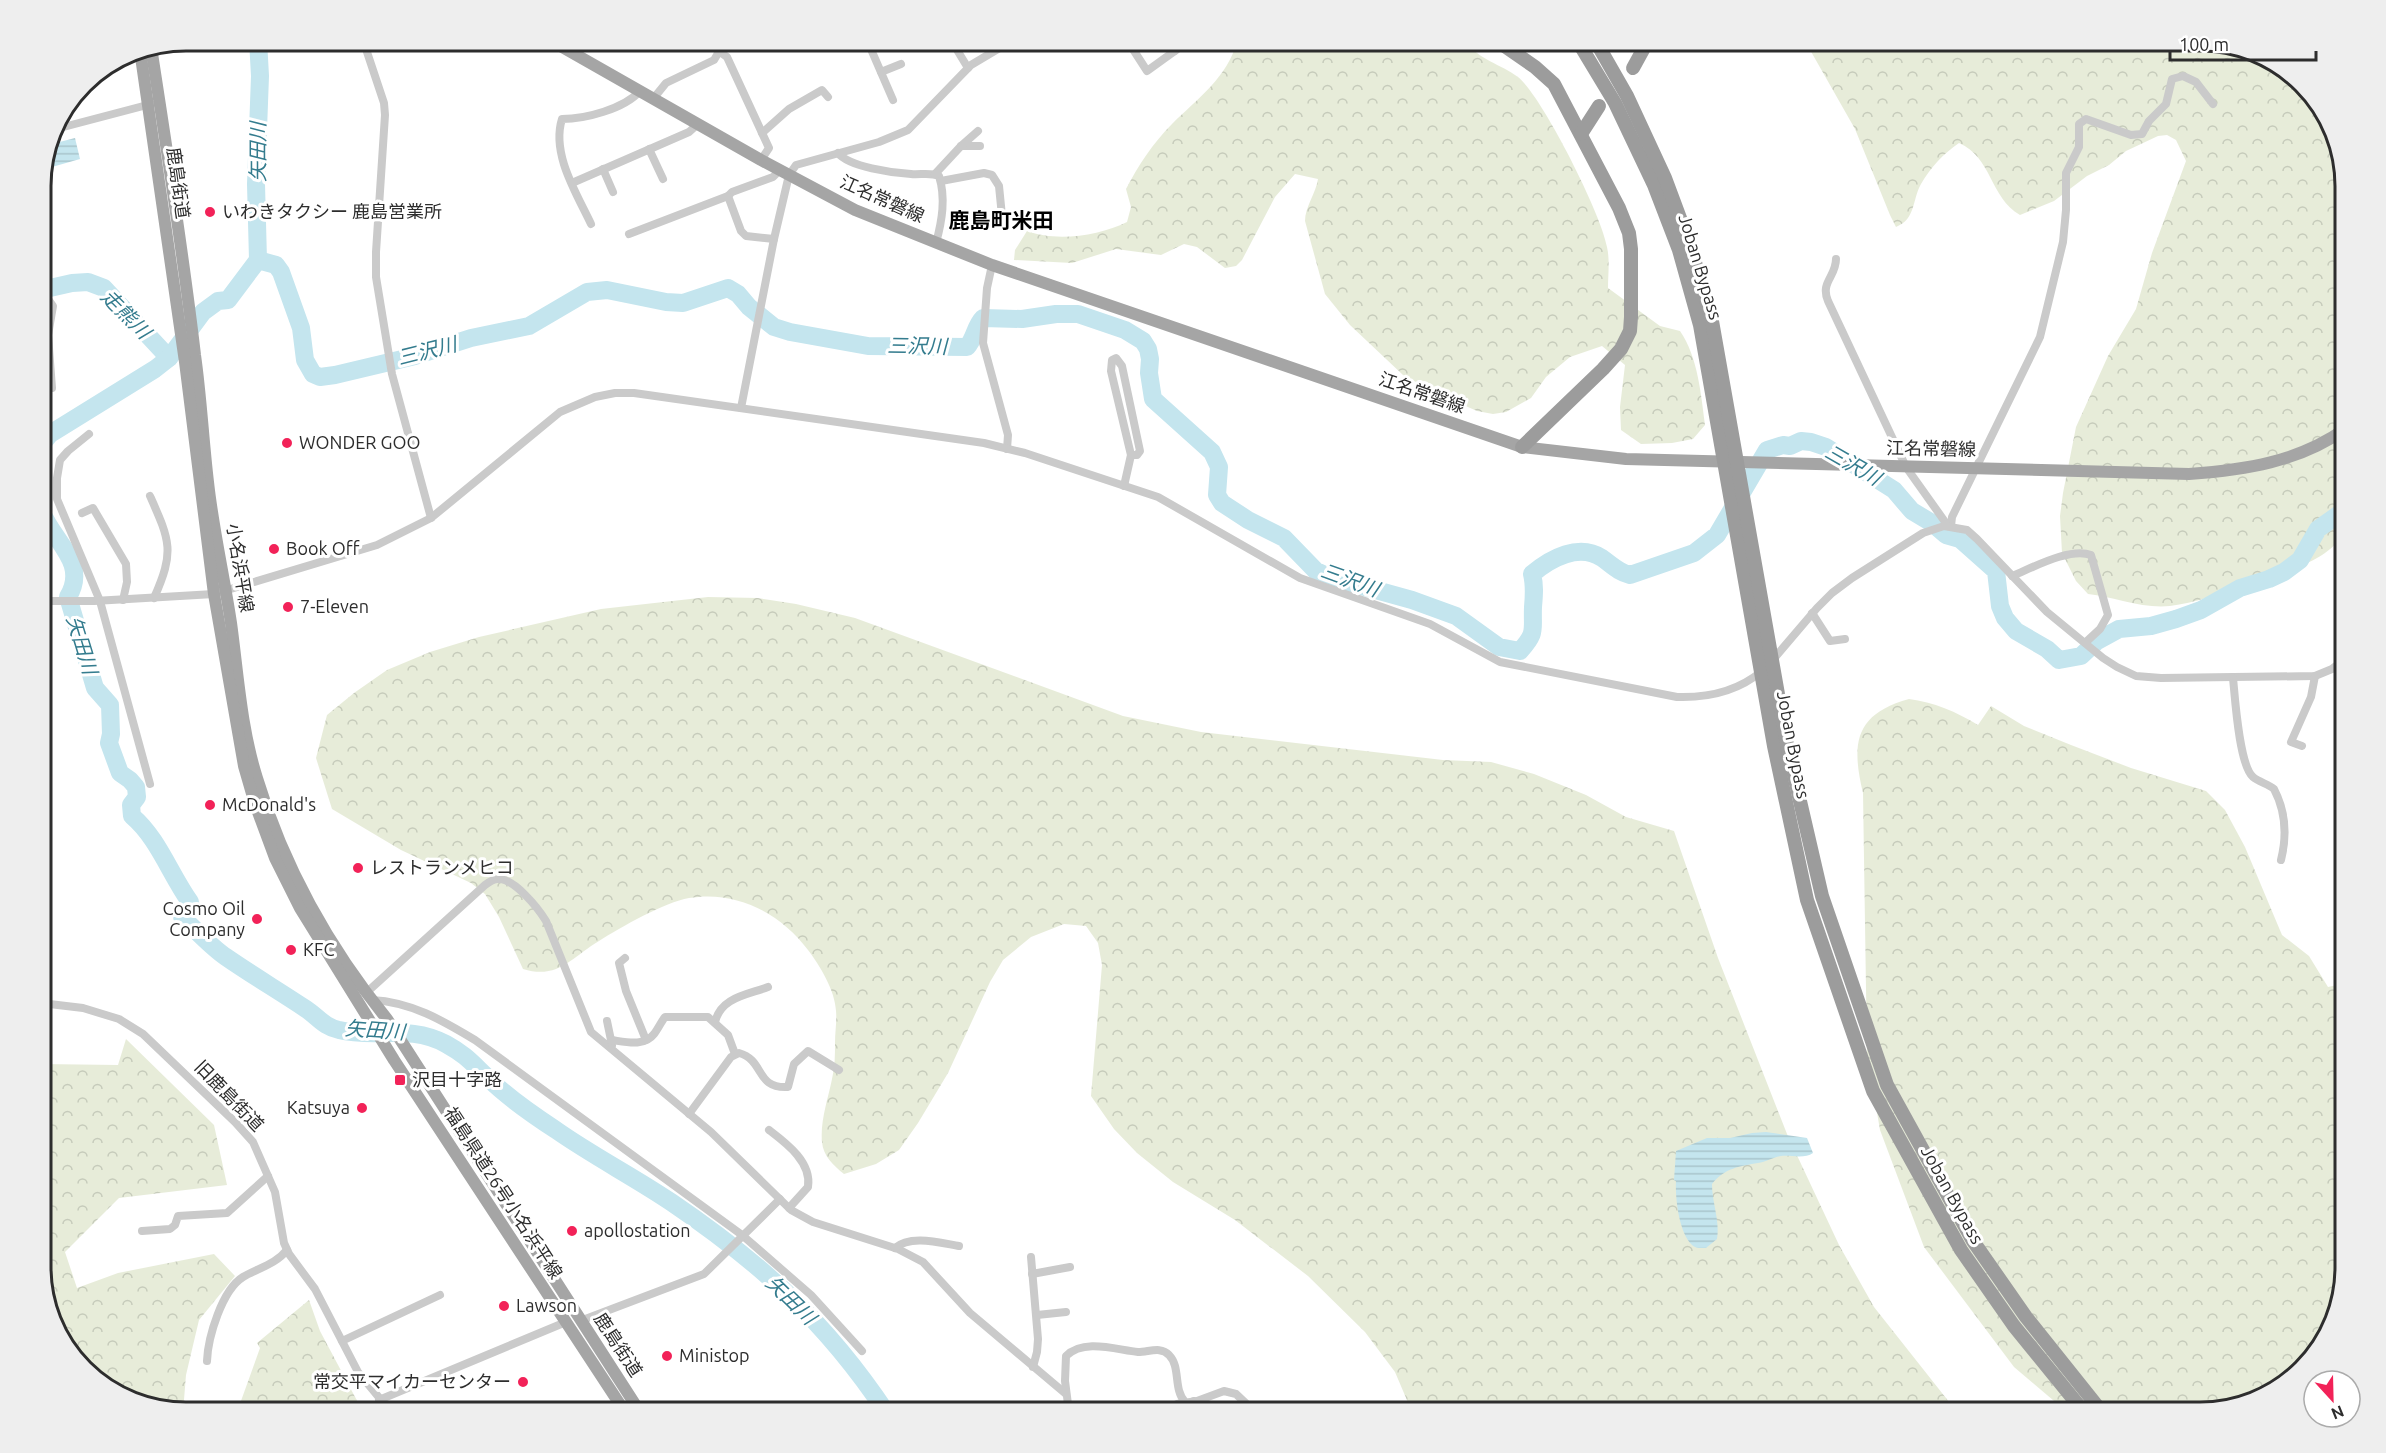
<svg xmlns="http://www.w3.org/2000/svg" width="2386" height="1453" font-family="Ubuntu,'Noto Sans JP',sans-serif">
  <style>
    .forest { fill: url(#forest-crowns) }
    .water { fill: url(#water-rules) }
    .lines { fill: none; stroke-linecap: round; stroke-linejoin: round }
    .river { stroke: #c4e5ee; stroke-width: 18 }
    .minor { stroke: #cacaca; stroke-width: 8 }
    .primary { stroke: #a5a5a5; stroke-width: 12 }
    .trunk { stroke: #9c9c9c; stroke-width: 14 }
    .poi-dot { fill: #f22258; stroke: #fff; stroke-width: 2 }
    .labels { text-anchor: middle; stroke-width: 6; stroke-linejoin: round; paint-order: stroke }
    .street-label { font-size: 18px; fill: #2d2d2d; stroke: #fff }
    .poi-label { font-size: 18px; fill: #2d2d2d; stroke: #fff; text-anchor: start }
    .water-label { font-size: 20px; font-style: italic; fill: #347c8e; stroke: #fff }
    .quarter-label { font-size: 21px; font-weight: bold; fill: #000; stroke: #fff }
    .rim { fill: none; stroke: #2d2d2d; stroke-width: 3 }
  </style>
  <defs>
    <pattern id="forest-crowns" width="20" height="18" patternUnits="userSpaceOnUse" patternTransform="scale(1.5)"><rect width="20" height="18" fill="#e7ecd9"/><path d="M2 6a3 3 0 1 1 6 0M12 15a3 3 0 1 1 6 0" fill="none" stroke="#c6cbbb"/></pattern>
    <pattern id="water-rules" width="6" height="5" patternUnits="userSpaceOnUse" patternTransform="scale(1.5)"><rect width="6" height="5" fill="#c4e5ee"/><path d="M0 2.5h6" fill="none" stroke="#a9c5cc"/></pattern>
  </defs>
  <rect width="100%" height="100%" fill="#fff"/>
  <g class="forest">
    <path d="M2200 40 2273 60 2326 113 2345 177V531C2327 565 2275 574 2241 586 2218 594 2195 603 2170 606 2143 609 2114 597 2088 594L2076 581 2062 553 2060 516 2063 493 2076 427 2108 356 2136 309 2152 253 2186 161 2176 140 2167 135 2158 136 2126 151 2109 165 2087 176 2054 201 2020 215C1990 198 1992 157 1959 143 1943 154 1931 167 1921 184 1912 200 1916 219 1896 227L1890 215 1855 129 1805 41Z"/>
    <path d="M1237 41H1466C1478 60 1501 64 1518 77 1542 96 1602 215 1607 247 1610 260 1608 275 1608 288L1660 326 1680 331C1698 357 1701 395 1705 425L1693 439 1672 443 1641 444 1621 430 1620 407 1625 365 1602 346 1570 357 1546 377 1531 398 1506 412 1493 414 1477 411 1436 393 1403 375 1350 325 1325 294 1305 221C1305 207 1316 193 1318 179L1295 174 1275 197 1242 260 1236 266 1225 268 1197 247 1184 244 1161 255 1116 249 1072 263 1014 260 1015 250 1027 231C1056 242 1099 236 1127 222L1131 207 1126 189C1138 166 1153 143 1172 124 1197 99 1228 77 1237 41Z"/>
    <path d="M708 597 758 598 796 604 855 618 1123 716 1201 732 1443 760 1491 762 1534 774 1586 795 1626 817 1674 831 1718 958 1787 1134 1839 1245 1874 1307 1957 1412H1412L1395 1372 1365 1332 1308 1276 1235 1220 1173 1182 1137 1153 1114 1129 1091 1096 1102 965 1098 943 1086 926 1064 924 1031 937 1003 960 990 982 948 1073 918 1123 899 1150 876 1164 844 1174C834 1166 823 1156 822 1142 820 1121 828 1099 832 1079 835 1067 835 1055 835 1043 835 1032 837 1021 836 1011 835 990 820 966 808 950 780 913 736 890 689 898 665 902 621 927 599 941 572 957 558 980 523 969L499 917 485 894 471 883 401 850 332 809 316 758 327 715 354 693 387 670 430 652 479 637 601 609Z"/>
    <path d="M1909 699C1933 702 1957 712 1978 725L1991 706 2024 726 2071 745 2131 768 2206 791 2225 810 2245 847 2282 935 2309 956 2328 987 2337 985 2345 975V1267L2326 1340 2289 1377 2198 1412H2067L2014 1367 1924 1247 1880 1130 1867 1054 1863 793C1851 743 1855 714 1909 699Z"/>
    <path d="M126 1039 214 1125 227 1185 119 1198 65 1252 77 1288 118 1273 214 1254 235 1276 199 1320 186 1375 183 1412 113 1393 60 1340 41 1276V1064L118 1065Z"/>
    <path d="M309 1300 320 1331 363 1412H237L260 1348 257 1343Z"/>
  </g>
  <g class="water">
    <path d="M75 138 80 159 45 169 44 164 48 145Z"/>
    <path d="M1766 1132 1807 1138 1813 1153C1805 1159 1791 1155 1781 1156 1773 1157 1766 1162 1758 1163 1741 1166 1724 1168 1712 1184 1712 1203 1720 1220 1717 1239L1706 1248C1701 1248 1696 1249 1692 1245 1679 1233 1675 1198 1676 1181L1674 1180 1676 1151 1707 1138H1730L1752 1133Z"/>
  </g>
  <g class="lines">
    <g class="river">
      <path d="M258 260 276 265 281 272 301 328 305 360 313 374 320 377 335 375 415 356 471 338 529 326 587 292 607 290 666 302 683 303 728 288 738 294 749 307 774 327 790 332 868 346 967 347C975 338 975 326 983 318L1022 319 1056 314H1078L1125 330 1143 341 1148 349 1150 359 1149 373 1153 399 1212 452 1219 467 1217 495 1222 503 1248 520 1284 538 1316 571 1329 577 1412 600 1456 616 1499 647 1520 651C1537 632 1532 631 1533 607 1534 595 1535 586 1532 574 1551 558 1579 543 1602 558 1612 565 1618 572 1630 575L1694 553 1717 535 1767 450 1783 445 1790 446 1801 441 1811 442 1826 447 1894 490 1912 511 1932 523 1946 535 1960 539 1996 571 2000 606 2005 618 2016 631 2047 649 2059 660 2081 656 2097 641 2119 629 2151 626 2176 619 2201 610 2240 588 2269 579 2284 572 2300 560 2318 529 2345 510"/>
      <path d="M41 290 72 283 88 282 104 288 169 358"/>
      <path d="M41 445 50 434 155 369 169 358 203 312 218 301 228 300 258 260 256 184 260 76 258 40"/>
      <path d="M41 510C52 541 89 562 68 597L95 688 110 705 111 734 109 743 120 773 130 780 136 787 137 797 131 805 132 816C158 838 170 874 190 902V909L182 917C196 930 210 946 226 957 252 975 279 991 306 1009 318 1017 324 1027 339 1030 376 1039 409 1024 446 1044 466 1055 472 1063 488 1078 507 1097 533 1115 556 1130 593 1156 634 1177 671 1202 761 1263 826 1322 886 1412"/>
    </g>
    <g class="minor">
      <path d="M363 40 384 103 385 115 376 252V277L392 374 431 518"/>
      <path d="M686 40 709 44 727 57 769 148 761 160"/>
      <path d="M783 40 787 43"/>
      <path d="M867 40 893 100"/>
      <path d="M951 40 968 68"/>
      <path d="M1127 40 1147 71 1190 40"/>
      <path d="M1168 40 1175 51"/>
      <path d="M881 72 901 64"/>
      <path d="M653 99 666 83 714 60 726 40"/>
      <path d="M52 130 151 104"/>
      <path d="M762 133 789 109 822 90 828 97"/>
      <path d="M961 146H980"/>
      <path d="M649 149 663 179"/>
      <path d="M838 153C849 167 893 173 911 174 920 175 931 172 939 176 946 198 942 221 936 243"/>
      <path d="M603 169 613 192"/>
      <path d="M935 174 961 146 978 131"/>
      <path d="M941 181 984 173 992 175 999 186 1002 216"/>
      <path d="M572 183 689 132 698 124"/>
      <path d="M728 196 732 192 773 177 780 170"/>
      <path d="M591 224C577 194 551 154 562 119 585 119 624 109 640 91"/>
      <path d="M629 234 728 196 741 231 746 236 774 239"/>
      <path d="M1836 259C1836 277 1820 282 1828 301L1906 467 1948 526"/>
      <path d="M992 265 987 288 983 343 1008 435 1007 449"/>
      <path d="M41 299H48L53 306 48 335 52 388"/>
      <path d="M741 408 774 239 789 175 796 165 879 142 908 130 971 65 1013 40"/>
      <path d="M89 434 68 451 60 460 57 478V499L100 601 150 784"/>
      <path d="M1124 486 1131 455 1111 371 1112 360 1116 358 1122 366 1140 451 1137 455H1131"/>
      <path d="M150 496C170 541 175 551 154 598"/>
      <path d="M82 513 93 508 126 564 127 582 123 600"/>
      <path d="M1951 526 1952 517 2040 337 2063 242 2066 210V173L2079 147V124L2086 119 2131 135 2142 134 2149 121 2166 104 2172 79 2183 76 2196 82 2213 104"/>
      <path d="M2012 576C2032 568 2070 547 2091 555L2108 615 2100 629 2086 642"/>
      <path d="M41 601H94L214 594 377 545 431 518 560 412 595 397 615 393H634L984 443 1025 453 1158 497 1300 578 1430 624 1500 662 1677 697C1708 698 1737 692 1762 671"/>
      <path d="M1812 613 1830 641 1845 639"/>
      <path d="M1771 662 1817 608 1832 593 1852 578 1923 533 1944 526 1967 530 1977 539 2047 612 2103 658 2117 667 2136 676 2161 678 2315 676 2332 669 2345 659"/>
      <path d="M2233 678C2235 697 2239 765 2253 777 2259 782 2268 784 2274 789 2286 812 2287 836 2281 860"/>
      <path d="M2302 746 2291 742 2311 697 2315 676"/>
      <path d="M625 958 619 963 626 991 646 1040"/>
      <path d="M366 993 485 885C489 882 493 879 498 879 514 878 538 908 546 921L591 1032 711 1132 791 1210 813 1222 898 1249 923 1262 970 1313 1066 1394"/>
      <path d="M372 1000C411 1002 442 1020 475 1040L742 1235 811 1295 862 1351"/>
      <path d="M41 1003 83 1008 119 1019 143 1034 235 1122 253 1142 275 1192 284 1243 289 1254 315 1289 358 1372 391 1412"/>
      <path d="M607 1021 612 1045"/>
      <path d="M715 1022C721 997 747 995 768 987"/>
      <path d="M611 1040C626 1042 644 1047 654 1034 658 1029 661 1022 665 1017H708L728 1035 735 1054"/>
      <path d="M689 1114 731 1057 739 1053C765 1060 755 1089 788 1087L794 1064 808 1051 839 1070"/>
      <path d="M769 1130C786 1143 812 1162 808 1187L789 1208"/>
      <path d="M142 1231 170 1229 175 1225 178 1216 227 1213 268 1176"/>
      <path d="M895 1248C910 1234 941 1243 959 1246"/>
      <path d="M1031 1257 1038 1339 1037 1352 1033 1367"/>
      <path d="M1032 1274 1070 1267"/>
      <path d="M1037 1315 1066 1312"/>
      <path d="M580 1321 704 1274 780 1199"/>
      <path d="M342 1341 440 1295"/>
      <path d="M207 1361C208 1337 222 1290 243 1277 258 1268 276 1264 287 1250"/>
      <path d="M379 1400 566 1322"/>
      <path d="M1194 1401 1196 1412"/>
      <path d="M1069 1412 1065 1381 1066 1356C1084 1338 1117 1350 1138 1352 1149 1352 1161 1346 1169 1355 1181 1367 1173 1389 1185 1402"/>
      <path d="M1162 1412 1177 1404 1197 1401 1224 1391 1236 1394 1255 1412"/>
    </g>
    <g class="primary">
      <path d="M550 40 761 160 855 210 992 265 1522 447 1626 459 2189 474C2244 470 2299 462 2345 429"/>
      <path d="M151 47C167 150 183 252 195 355 201 397 203 440 208 482 213 529 224 576 231 623 238 674 241 728 257 778 283 865 329 948 387 1019L640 1412"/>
      <path d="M140 50 185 362 214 594 244 766 255 804 275 858 300 908 394 1060 625 1412"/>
    </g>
    <g class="trunk">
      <path d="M1496 40 1535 67 1554 84 1619 208 1629 233 1631 249V317L1630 331 1621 349 1603 369 1522 447"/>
      <path d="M1577 40 1615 103 1654 185 1679 250 1700 325 1774 746 1807 900 1873 1091 1961 1250 2014 1326 2084 1412"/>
      <path d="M1595 40 1627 96 1665 178 1690 245 1712 321 1787 745 1822 896 1887 1085 1973 1241 2026 1317 2102 1412"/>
      <path d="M1633 68 1644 48V40"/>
      <path d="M1581 134 1599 106"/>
    </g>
  </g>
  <g class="poi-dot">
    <circle cx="210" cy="212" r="6"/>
    <circle cx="287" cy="443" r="6"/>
    <circle cx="274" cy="549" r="6"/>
    <circle cx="288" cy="607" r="6"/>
    <circle cx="210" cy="805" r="6"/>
    <circle cx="358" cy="868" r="6"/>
    <circle cx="257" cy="919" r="6"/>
    <circle cx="291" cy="950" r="6"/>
    <rect x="394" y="1074" width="12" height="12" rx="3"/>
    <circle cx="362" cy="1108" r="6"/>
    <circle cx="572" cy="1231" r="6"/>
    <circle cx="504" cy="1306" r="6"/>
    <circle cx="667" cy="1356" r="6"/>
    <circle cx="523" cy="1382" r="6"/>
  </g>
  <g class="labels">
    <g class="street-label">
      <text transform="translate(178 183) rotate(82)" y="6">鹿島街道</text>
      <text transform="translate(882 199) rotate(24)" y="6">江名常磐線</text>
      <text transform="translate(1700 267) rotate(73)" y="6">Joban Bypass</text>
      <text transform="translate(1422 393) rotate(19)" y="6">江名常磐線</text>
      <text transform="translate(1931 449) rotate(1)" y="6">江名常磐線</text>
      <text transform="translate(240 568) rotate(81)" y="6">小名浜平線</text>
      <text transform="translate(1793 745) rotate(79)" y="6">Joban Bypass</text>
      <text transform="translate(229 1096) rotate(46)" y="6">旧鹿島街道</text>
      <text transform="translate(503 1193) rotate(57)" y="6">福島県道26号小名浜平線</text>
      <text transform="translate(1952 1195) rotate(61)" y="6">Joban Bypass</text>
      <text transform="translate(618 1345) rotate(57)" y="6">鹿島街道</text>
    </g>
    <g class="poi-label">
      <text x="222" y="218">いわきタクシー 鹿島営業所</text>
      <text x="299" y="449">WONDER GOO</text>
      <text x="286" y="555">Book Off</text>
      <text x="300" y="613">7-Eleven</text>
      <text x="222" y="811">McDonald's</text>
      <text x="370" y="874">レストランメヒコ</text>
      <text x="245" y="915" text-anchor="end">Cosmo Oil<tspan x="245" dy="21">Company</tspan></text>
      <text x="303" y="956">KFC</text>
      <text x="412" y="1086">沢目十字路</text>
      <text x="350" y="1114" text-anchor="end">Katsuya</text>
      <text x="584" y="1237">apollostation</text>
      <text x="516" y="1312">Lawson</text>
      <text x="679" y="1362">Ministop</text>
      <text x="511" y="1388" text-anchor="end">常交平マイカーセンター</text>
    </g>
    <g class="water-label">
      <text transform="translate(258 152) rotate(-90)" y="7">矢田川</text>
      <text transform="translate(126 314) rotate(45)" y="7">走熊川</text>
      <text transform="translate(917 346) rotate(1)" y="7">三沢川</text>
      <text transform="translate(427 351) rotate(-14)" y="7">三沢川</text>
      <text transform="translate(1853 465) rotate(30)" y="7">三沢川</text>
      <text transform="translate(1350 580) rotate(20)" y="7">三沢川</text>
      <text transform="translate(82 645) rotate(73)" y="7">矢田川</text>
      <text transform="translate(375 1030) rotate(4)" y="7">矢田川</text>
      <text transform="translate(791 1300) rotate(44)" y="7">矢田川</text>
    </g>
    <g class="quarter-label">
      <text x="1001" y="228">鹿島町米田</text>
    </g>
  </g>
  <path d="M0 0H2386V1453H0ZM186 51H2200A135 135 0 0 1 2335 186V1267A135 135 0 0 1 2200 1402H186A135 135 0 0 1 51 1267V186A135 135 0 0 1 186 51Z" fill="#eee" fill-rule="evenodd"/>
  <path class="rim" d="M186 51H2200A135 135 0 0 1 2335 186V1267A135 135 0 0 1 2200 1402H186A135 135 0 0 1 51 1267V186A135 135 0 0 1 186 51Z"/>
  <g transform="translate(2332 1399) rotate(158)"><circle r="28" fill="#ffffff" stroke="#ababab" stroke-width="1.5"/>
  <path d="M0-4.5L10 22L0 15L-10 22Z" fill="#f22258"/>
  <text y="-9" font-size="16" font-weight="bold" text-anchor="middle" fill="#2d2d2d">N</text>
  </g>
  <path d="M2170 51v9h146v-9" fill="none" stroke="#2d2d2d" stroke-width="3"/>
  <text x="2179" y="51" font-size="18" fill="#2d2d2d" stroke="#ffffff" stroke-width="4.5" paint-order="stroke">100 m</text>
</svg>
